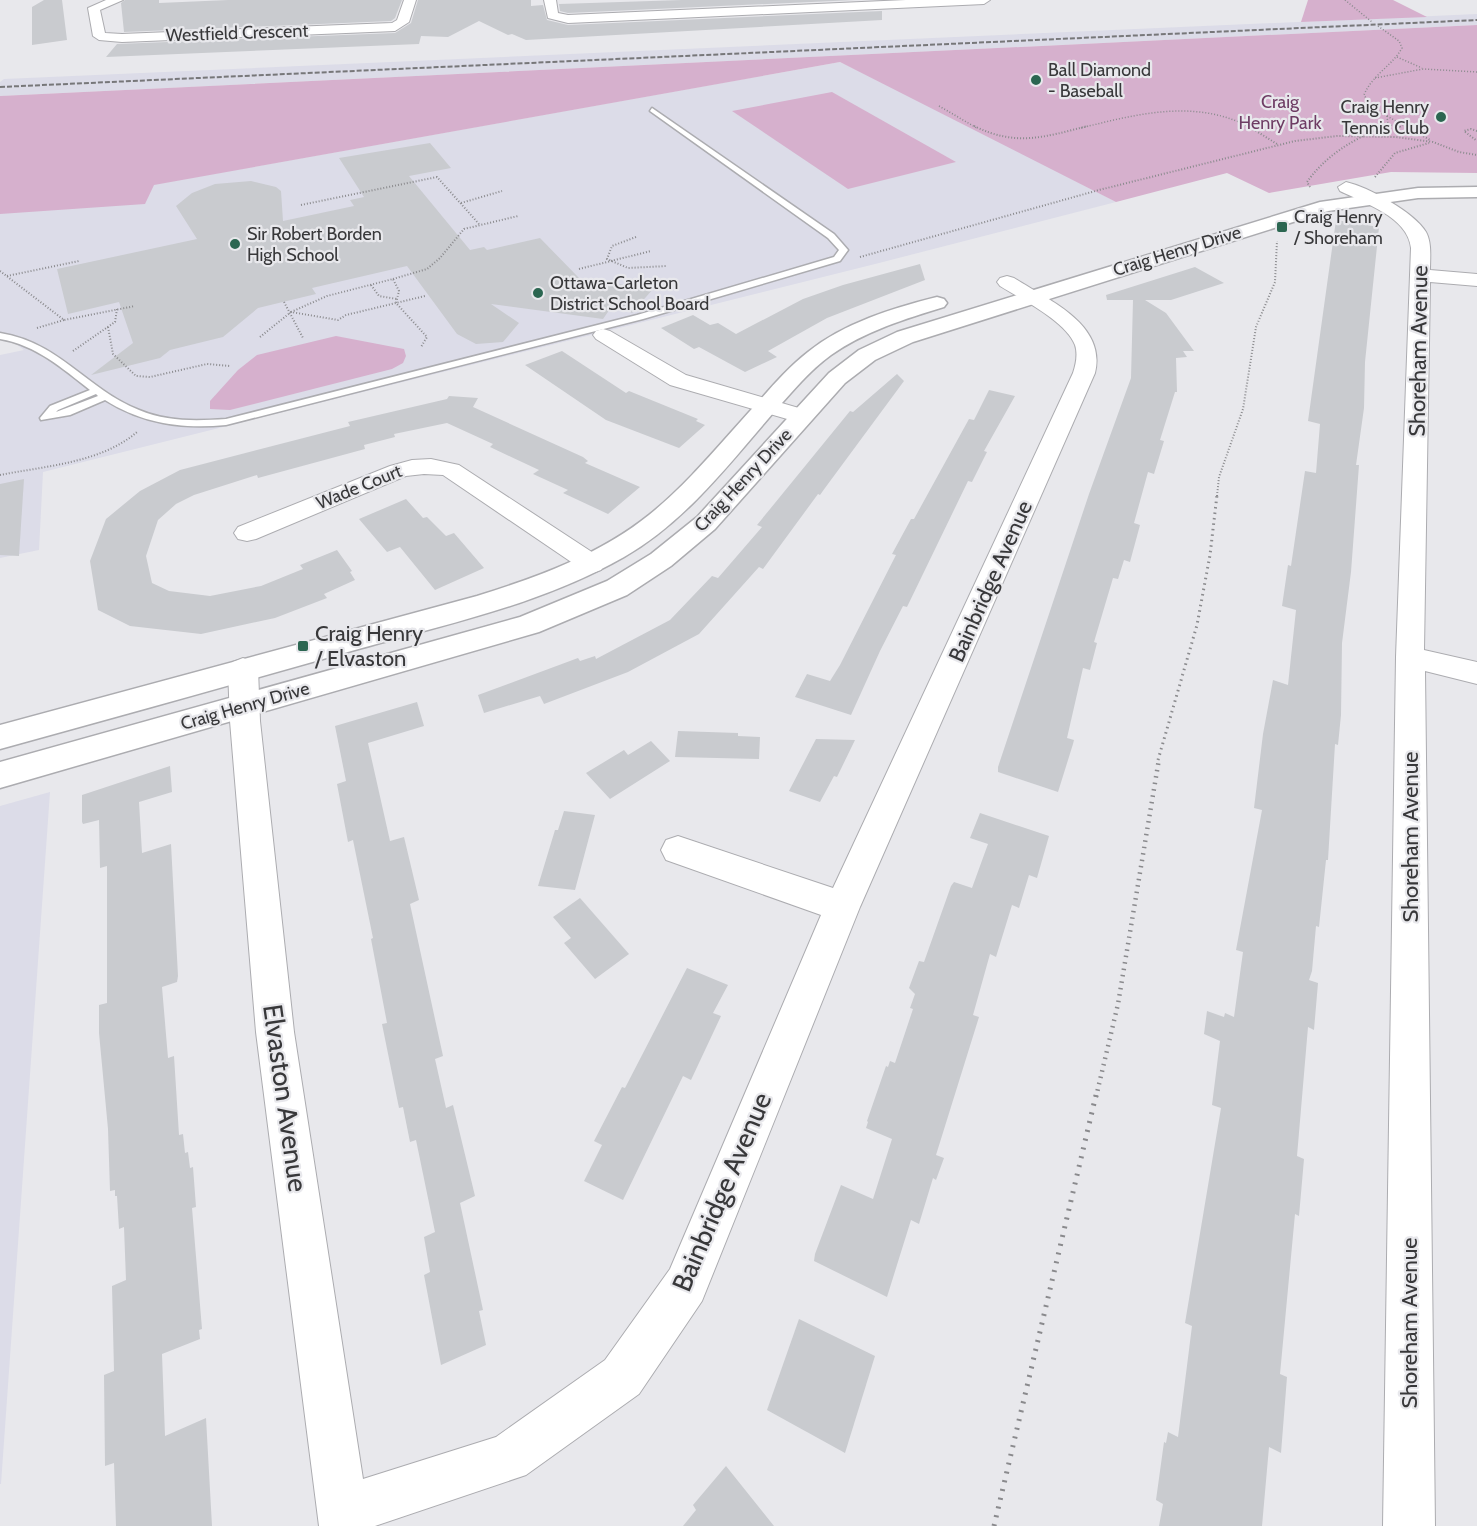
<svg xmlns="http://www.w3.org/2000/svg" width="1477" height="1526" font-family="Cabin,sans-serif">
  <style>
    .built { fill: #dcdce8 }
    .green { fill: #d6b0cd }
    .building { fill: #c9cbcf }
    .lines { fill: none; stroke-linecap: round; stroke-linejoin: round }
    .lane-casing { stroke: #acacb0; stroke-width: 3 }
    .street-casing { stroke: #acacb0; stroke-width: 2 }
    .secondary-casing { stroke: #acacb0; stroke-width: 3 }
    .path-far4 { stroke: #8a8a8d; stroke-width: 1.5; stroke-dasharray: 1 2; stroke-linecap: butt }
    .path-far3 { stroke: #8a8a8d; stroke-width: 2; stroke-dasharray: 1 2; stroke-linecap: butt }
    .path-far2 { stroke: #8a8a8d; stroke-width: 3; stroke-dasharray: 1.5 4; stroke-linecap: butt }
    .path-far1 { stroke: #8a8a8d; stroke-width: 4.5; stroke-dasharray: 1.5 5; stroke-linecap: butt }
    .path { stroke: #8a8a8d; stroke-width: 5; stroke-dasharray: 2 7; stroke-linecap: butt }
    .lane { fill: #fff; fill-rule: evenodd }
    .street { fill: #fff; fill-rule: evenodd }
    .secondary { fill: #fff; fill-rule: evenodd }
    .rail { stroke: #777779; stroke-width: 2; stroke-dasharray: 5 2; stroke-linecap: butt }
    .poi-dot { fill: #2b6651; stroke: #e8e8ec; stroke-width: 2 }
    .labels { text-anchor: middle; stroke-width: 4.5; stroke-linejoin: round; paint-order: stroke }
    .far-street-label { font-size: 18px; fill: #38383a; stroke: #e8e8ec }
    .far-poi-label { font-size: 18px; fill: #38383a; stroke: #e8e8ec; text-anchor: start }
    .far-park-label { font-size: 18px; fill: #6e3c64; stroke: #e8e8ec }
    .street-label { font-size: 22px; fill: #38383a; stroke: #e8e8ec }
    .poi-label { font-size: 22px; fill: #38383a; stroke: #e8e8ec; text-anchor: start }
    .near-street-label { font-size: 27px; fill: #38383a; stroke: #e8e8ec }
  </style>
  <rect width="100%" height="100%" fill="#e8e8ec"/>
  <g class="built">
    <path d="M1477 14V25L0 96V82L4 79Z"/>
    <path d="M840 62 910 95 1116 202 879 263 43 472 39 550 0 558V355L24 350 0 332V212Z"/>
    <path d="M50 792 1 1484H0V806Z"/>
  </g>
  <g class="green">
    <path d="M1308 0H1393L1427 17 1301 22Z"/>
    <path d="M1477 25V173L1391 172 1269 193 1227 173 1116 202 840 62 154 185 145 204 0 214V96Z"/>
    <path d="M832 92 956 162 848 189 732 111Z"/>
    <path d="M336 336 404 349 406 356 403 363 392 369 230 410 210 409V401L238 370 257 355Z"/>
  </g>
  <g class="building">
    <path d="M44 0H62L67 40 32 45V7Z"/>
    <path d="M125 0H159V3L228 0H402L395 18 391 21 124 32 121 3Z"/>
    <path d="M418 0H531V6L543 5 547 20 568 25 882 11V20L526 40 512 34 508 35 479 21 448 37 421 36 419 44 106 57 117 44 395 33 411 23Z"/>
    <path d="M682 0H855L568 13 560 11 559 4Z"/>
    <path d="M430 143 451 168 409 176 470 250 484 247 487 250 540 238 580 279 653 289 632 313 615 302 603 319 491 304 519 323 503 342 476 344 457 334 407 266 312 288 316 294 258 308 223 337 170 350 160 358 91 375 133 343 119 302 68 314 57 269 197 239 176 206 192 193 215 184 251 181 276 187 281 191 283 221 354 206 350 200 364 197 339 158Z"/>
    <path d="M1336 220 1379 227 1365 362 1364 408 1356 465H1359L1351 572 1342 643 1341 715 1338 745 1335 744 1328 860H1326L1319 927 1316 926 1312 971 1309 980 1318 983 1314 1030 1308 1027 1297 1156 1304 1159 1299 1216 1295 1214 1280 1374 1287 1377 1281 1453 1269 1447 1262 1526H1159L1163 1504 1156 1500 1164 1442 1166 1443 1168 1432 1178 1437 1192 1326 1185 1323 1221 1108 1212 1105 1220 1041 1204 1034 1207 1011 1224 1017 1225 1013 1234 1017 1243 952 1236 950 1262 810 1254 808 1263 734 1273 680 1288 685 1296 610 1282 606 1288 565 1291 566 1305 471 1316 473 1320 424 1308 421Z"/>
    <path d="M920 264 925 280 827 318 768 351 777 357 745 372 699 347 694 349 661 328 693 315 710 325 718 323 736 334 803 299 843 285Z"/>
    <path d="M1195 267 1224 283 1171 300H1145L1166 313 1194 351H1183L1187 357 1176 358 1177 392H1175L1160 440 1164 441 1154 474 1148 472 1134 523 1140 525 1130 562 1124 560 1118 579 1113 578 1094 642 1097 643 1090 670 1083 668 1067 738 1074 740 1073 744 1058 792 998 772V767L1089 494 1131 378 1133 300H1107L1106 295Z"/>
    <path d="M562 351 626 393 629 391 698 419 696 421 705 425 679 448 606 420 525 365Z"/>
    <path d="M897 374 904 381 825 488 820 495 818 494 763 569 759 567 699 634 628 672 544 704 540 696 484 713 478 695 578 658 580 661 595 656 596 659 670 620 712 576 718 578 762 527 757 525 850 411 853 412Z"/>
    <path d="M989 390 1015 396 984 451 987 452 972 482 968 481 907 607 903 606 880 651 851 715 795 697 807 674 830 681 840 665 896 555 892 554 911 519H914L969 419 974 420Z"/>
    <path d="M449 396 478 398 473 407 583 457 588 461 585 463 640 487 608 514 563 493 568 490 533 474 539 470 490 447 493 444 447 423 394 434 395 437 364 445 365 449 258 478 257 475 194 495 176 504 158 520 146 556 152 583 169 591 210 596 261 586 303 569 300 565 337 550 352 571 350 572 355 580 324 594 327 598 275 618 201 634 130 626 98 610 90 561 106 519 140 491 180 470 350 426 348 422 447 399Z"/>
    <path d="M24 479 19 556 0 555V484Z"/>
    <path d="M406 499 423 518 427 517 446 536 454 533 484 568 435 590 400 547 387 552 359 519Z"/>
    <path d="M417 702 424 726 368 743 390 841 404 837 419 900 410 904 443 1056 435 1059 446 1108 453 1105 475 1196 460 1203 483 1310 479 1311 486 1345 441 1365 424 1275 430 1272 424 1237 435 1232 416 1140 410 1142 403 1107 399 1108 382 1024 387 1023 371 939 373 938 353 840 348 842 337 784 346 781 335 726Z"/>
    <path d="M678 731 738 733V736L760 737 759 759 675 757Z"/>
    <path d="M816 739 855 740 837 777 834 776 820 802 789 791Z"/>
    <path d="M651 741 670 761 610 799 586 773 624 750 628 755Z"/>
    <path d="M170 766 172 792 139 802 142 853 171 844 178 976 177 982 162 987 168 1058 174 1056 179 1135 183 1134 185 1153 188 1152 190 1168 193 1167 196 1207 192 1208 202 1329 199 1330 200 1339 162 1354 165 1436 206 1418 212 1526H116L114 1463 105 1466 104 1375 114 1371 112 1286 126 1280 124 1227 119 1229 117 1196H115V1190L110 1191 108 1129 99 1033V1005L107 1003V866L100 868 99 820 83 824 82 822V795Z"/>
    <path d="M564 811 595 815 575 890 538 886 555 830H558Z"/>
    <path d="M980 813 1049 836 1037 878 1029 875 1019 908 1012 905 996 957 990 954 973 1015 979 1017 936 1155 944 1158 936 1180 933 1178 919 1224 911 1220 887 1297 814 1261 815 1254 841 1185 873 1199 892 1139 866 1128 868 1122 867 1121 886 1066 888 1067 890 1061 895 1063 913 1009 910 1008 915 994 909 988 919 961 924 962 951 886 954 882 972 888 988 844 970 838Z"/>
    <path d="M580 898 629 954 595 979 564 943 571 938 553 917Z"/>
    <path d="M687 968 728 985 713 1013 721 1016 691 1080 683 1076 623 1200 584 1181 602 1145 594 1141 622 1087 625 1088Z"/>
    <path d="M799 1319 875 1356 845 1453 767 1410Z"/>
    <path d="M726 1466 774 1526H683L696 1510 693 1505Z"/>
  </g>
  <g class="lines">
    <defs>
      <path id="lane" d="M652 108 834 234 848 250 840 261 643 319 226 425C182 429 143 424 105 400L70 415 41 420 40 418 50 406 90 390C62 368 36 345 0 339V333C61 343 86 389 139 410 167 422 197 421 226 419L637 315 834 257 839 250 828 238 650 111ZM96 394 98 396 56 412 58 410Z"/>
      <g id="street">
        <path d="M106 0H123L100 10 105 33 122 34 392 23 397 20 404 0H416L409 22 395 31 122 42 99 40 93 36 88 8Z"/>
        <path d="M544 0H556L558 13 568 15 906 0H990L984 4 568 23 548 18Z"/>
        <path d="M1346 182C1368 187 1414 212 1426 232 1432 243 1430 258 1430 270L1477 274V286L1430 282 1424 650 1477 662V684L1425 671 1435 1526H1383L1396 657 1411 248C1408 217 1364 203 1340 191L1338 187Z"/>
        <path d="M1007 276 1014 278C1048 300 1107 324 1095 373L860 907 702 1301 639 1394 526 1475 375 1526H319L256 1032 230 721 228 669 233 662 243 658 253 662 258 669 260 721 294 1032 363 1479 496 1437 605 1360 670 1269 821 915 666 860 661 850 666 840 678 836 833 888 1073 373C1076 364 1078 354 1075 345 1066 321 1021 299 1000 286L997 282 1000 278Z"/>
        <path d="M603 329 610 331 686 375 809 411 812 416 809 421 801 423 670 385 596 339 593 335 596 331Z"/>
        <path d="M431 459 459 465 601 558 605 564 601 570 592 573 583 570 443 475 424 474 406 476 256 539 247 541 238 539 234 533 238 527 390 466 412 460Z"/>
      </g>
      <g id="secondary">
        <path d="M1477 187V197L1418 198 1328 211 913 342 875 360 845 383 715 529 671 566 627 595 539 632 0 788V762L520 617 607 581 651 554 697 517 829 373 859 350 897 332 1320 202 1418 188Z"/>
        <path d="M937 297 944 299 947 303 944 307C905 319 865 331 831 355 809 371 792 392 774 412 729 464 685 522 624 557 544 603 451 623 362 648 241 682 121 716 0 749V725L477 596C538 577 599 555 649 515 690 482 724 439 760 400 775 383 790 366 808 352 844 323 893 308 937 297Z"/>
      </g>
    </defs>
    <use href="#lane" class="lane-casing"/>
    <use href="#street" class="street-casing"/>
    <use href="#secondary" class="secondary-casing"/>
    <g class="path-far4">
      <path d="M1345 0 1372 22"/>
      <path d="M1378 26 1399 41 1402 48C1392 66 1372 75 1364 95L1371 106 1387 116 1388 125 1382 128"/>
      <path d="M1397 57 1422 68"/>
      <path d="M1375 78 1423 69 1477 72"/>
      <path d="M939 106 977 128"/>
      <path d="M1387 116 1408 128"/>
      <path d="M1388 125 1402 127"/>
      <path d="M1081 128C1137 114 1197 98 1251 128"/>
    </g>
    <g class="path-far3">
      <path d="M974 126C1017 147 1044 137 1088 126"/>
      <path d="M1248 126 1277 144"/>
      <path d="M1396 126 1402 127"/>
      <path d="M1405 126 1430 140"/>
      <path d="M1477 131 1471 129 1464 131 1477 141"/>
      <path d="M1375 177 1395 153 1429 143"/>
      <path d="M1310 187 1307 182C1327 154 1354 139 1385 126"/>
      <path d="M461 203 502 191"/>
      <path d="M301 205 437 177 479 224"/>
      <path d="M636 237 612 246 607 259 628 268 667 266"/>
      <path d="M860 257 1099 190 1295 141 1337 136 1396 137 1433 142 1459 152 1477 155"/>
      <path d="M579 269 651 251"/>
      <path d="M0 271 64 320 135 306"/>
      <path d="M7 276 79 261"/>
      <path d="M393 279 427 269 440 258 464 229 518 216"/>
      <path d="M371 285 379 296 397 299"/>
      <path d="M284 302 303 338"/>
      <path d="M291 312 327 296 393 279 399 291 396 303 427 337 421 347"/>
      <path d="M108 327 113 354 136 376 150 377 207 364 230 366"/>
      <path d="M37 328 64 320"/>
      <path d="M260 337 291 312 338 320 346 315 425 296"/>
      <path d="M73 351 115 322 117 309"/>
      <path d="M0 475C45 466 101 463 137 432"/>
      <path d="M1217 496 1219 477 1243 409 1256 327 1275 282 1277 241"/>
    </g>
    <path class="path-far2" d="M1158 760 1197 625 1210 555 1217 495"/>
    <path class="path-far1" d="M1096 1097 1118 1004 1159 759"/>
    <path class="path" d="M994 1526 1096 1095"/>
    <use href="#lane" class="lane"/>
    <use href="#street" class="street"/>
    <use href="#secondary" class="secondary"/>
    <path class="rail" d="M0 87 1477 20"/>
  </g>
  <g class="poi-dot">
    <circle cx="1036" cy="80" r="6"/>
    <circle cx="1441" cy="117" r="6"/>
    <rect x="1276" y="221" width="12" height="12" rx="3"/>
    <circle cx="235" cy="244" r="6"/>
    <circle cx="538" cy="293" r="6"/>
    <rect x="297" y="640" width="12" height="12" rx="3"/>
  </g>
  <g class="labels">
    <g class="far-street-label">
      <text transform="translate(237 33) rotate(-2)" y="6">Westfield Crescent</text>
      <text transform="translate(1177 251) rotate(-17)" y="6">Craig Henry Drive</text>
      <text transform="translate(743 480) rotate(-47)" y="6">Craig Henry Drive</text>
      <text transform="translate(359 487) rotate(-22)" y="6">Wade Court</text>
      <text transform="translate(245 706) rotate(-16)" y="6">Craig Henry Drive</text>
    </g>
    <g class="far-poi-label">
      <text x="1048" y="76">Ball Diamond<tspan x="1048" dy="21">- Baseball</tspan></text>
      <text x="1429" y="113" text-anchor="end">Craig Henry<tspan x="1429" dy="21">Tennis Club</tspan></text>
      <text x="1294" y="223">Craig Henry<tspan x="1294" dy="21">/ Shoreham</tspan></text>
      <text x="247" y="240">Sir Robert Borden<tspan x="247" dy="21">High School</tspan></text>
      <text x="550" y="289">Ottawa-Carleton<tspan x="550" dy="21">District School Board</tspan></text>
    </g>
    <g class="far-park-label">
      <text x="1280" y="108">Craig<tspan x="1280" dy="21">Henry Park</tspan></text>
    </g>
    <g class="street-label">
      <text transform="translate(1418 351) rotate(-89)" y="8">Shoreham Avenue</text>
      <text transform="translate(990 581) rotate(-66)" y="8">Bainbridge Avenue</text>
      <text transform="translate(1410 837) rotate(-90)" y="8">Shoreham Avenue</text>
      <text transform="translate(1409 1323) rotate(-90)" y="8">Shoreham Avenue</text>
    </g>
    <g class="poi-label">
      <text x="315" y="641">Craig Henry<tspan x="315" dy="25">/ Elvaston</tspan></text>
    </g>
    <g class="near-street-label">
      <text transform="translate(285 1098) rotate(82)" y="9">Elvaston Avenue</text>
      <text transform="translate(722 1192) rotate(-67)" y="9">Bainbridge Avenue</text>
    </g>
  </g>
</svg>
